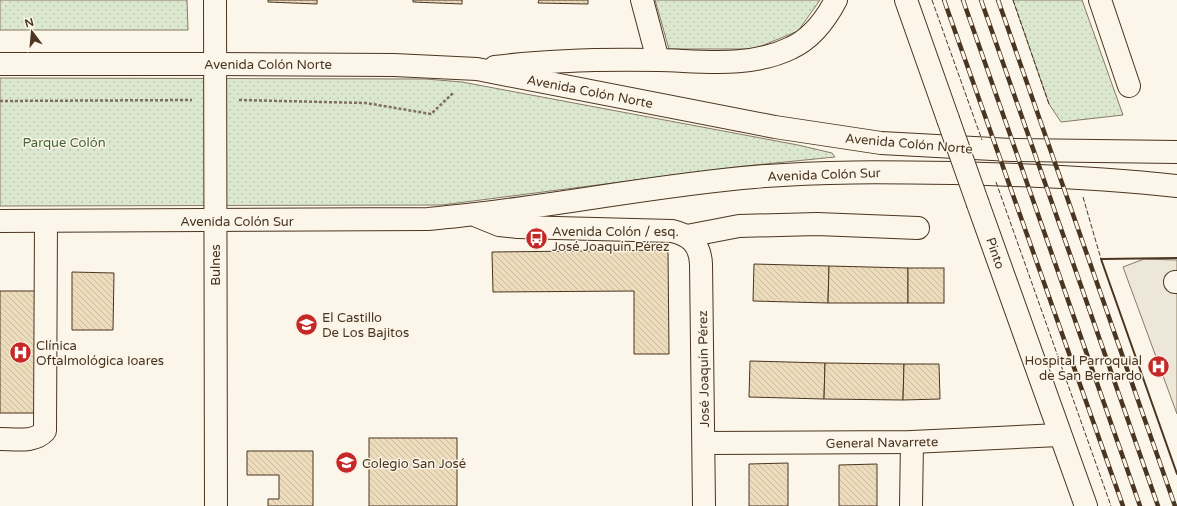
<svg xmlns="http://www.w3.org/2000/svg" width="1177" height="506" font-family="'Varela Round',sans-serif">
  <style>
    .grass { fill: url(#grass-dots); stroke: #887966 }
    .parking { fill: #ede7d9; stroke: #887966 }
    .building { fill: url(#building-back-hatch); stroke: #4a3520 }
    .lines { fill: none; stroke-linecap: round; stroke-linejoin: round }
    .minor-casing { stroke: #4a3520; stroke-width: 24 }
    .major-casing { stroke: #4a3520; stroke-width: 24 }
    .path { stroke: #7f6f5c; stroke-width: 2.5; stroke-dasharray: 3 2; stroke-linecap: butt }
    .minor { stroke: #fbf6e9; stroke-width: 22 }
    .major { stroke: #fbf6e9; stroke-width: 22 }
    .rail-casing { stroke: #4a3520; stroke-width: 4.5 }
    .rail { stroke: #fbf6e9; stroke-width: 3; stroke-dasharray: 9; stroke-linecap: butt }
    .major-bridge-casing { stroke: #4a3520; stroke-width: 24; stroke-linecap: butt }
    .major-bridge { stroke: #fbf6e9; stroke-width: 22 }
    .fence { stroke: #4a3520; stroke-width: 1; stroke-dasharray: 5 2; stroke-linecap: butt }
    .wall { stroke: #4a3520; stroke-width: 2 }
    .labels { text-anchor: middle; stroke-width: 3; stroke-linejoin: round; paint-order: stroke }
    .street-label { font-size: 13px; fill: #4a3520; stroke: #fbf6e9 }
    .park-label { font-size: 13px; fill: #436837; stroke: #fbf6e9 }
    .poi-label { font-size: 13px; fill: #4a3520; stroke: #fbf6e9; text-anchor: start }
  </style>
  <defs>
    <pattern id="grass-dots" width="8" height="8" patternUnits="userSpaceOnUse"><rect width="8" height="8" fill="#dce7d0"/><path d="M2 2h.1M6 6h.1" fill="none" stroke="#bec7b2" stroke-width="1.8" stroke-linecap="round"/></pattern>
    <pattern id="building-back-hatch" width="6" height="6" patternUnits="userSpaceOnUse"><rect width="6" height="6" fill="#ecdcbc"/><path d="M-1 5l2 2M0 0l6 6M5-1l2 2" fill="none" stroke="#ccbda1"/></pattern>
  </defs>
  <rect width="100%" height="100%" fill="#fbf6e9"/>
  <g class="grass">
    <path d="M0 0H187L188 30H0Z"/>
    <path d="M655 0H820L798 31 754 49H669Z"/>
    <path d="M1013 0H1082L1123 115 1061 122 1049 104Z"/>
    <path d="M0 78 426 79 462 82 798 145 832 153 835 157 745 166 442 205 0 206Z"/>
  </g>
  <path class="parking" d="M1144 259 1177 260V414L1123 267Z"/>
  <g class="building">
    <path d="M268 0H317V4L268 2Z"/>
    <path d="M413 0H462V4L413 2Z"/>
    <path d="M539 0H588V4L538 3Z"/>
    <path d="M668 250 669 354H634V291L493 292 492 252Z"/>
    <path d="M754 264 829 266 828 303 753 301Z"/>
    <path d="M829 266 908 268V303H828Z"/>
    <rect x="908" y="268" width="36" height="35"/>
    <path d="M72 272 114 273 113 330H72Z"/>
    <path d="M0 291H40L41 413H0Z"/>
    <path d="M750 361 825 363 824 399 749 397Z"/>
    <path d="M825 363 904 364 903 400 824 399Z"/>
    <path d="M904 364H939L940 399 903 400Z"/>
    <rect x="369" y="438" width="88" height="68"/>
    <path d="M247 451H313V506H268V499H279V475H247Z"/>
    <path d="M788 463V506H749V464Z"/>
    <path d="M877 464V506H839V465Z"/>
  </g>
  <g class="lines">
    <defs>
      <g id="minor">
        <path d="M215 0 216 506"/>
        <path d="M642 0 658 60"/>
        <path d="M1100 0 1129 86"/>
        <path d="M687 236 739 226 817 224 918 228"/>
        <path d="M1175 282H1177"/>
        <path d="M0 439C15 439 34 443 45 431L46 221"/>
        <path d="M704 443 912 442 1059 435"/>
        <path d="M911 506 912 442"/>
      </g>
      <g id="major">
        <path d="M906 0 948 119"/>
        <path d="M0 64H215L394 65 477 69 775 127 881 143 1011 150 1177 152"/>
        <path d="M495 67C549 60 604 59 659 60 703 61 750 68 791 48 811 39 826 19 836 0"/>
        <path d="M978 204 1086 506"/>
        <path d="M477 216 499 225 518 227 672 231C690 235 700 244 701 264L704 506"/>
        <path d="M0 221 428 219C538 210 645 186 754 177 821 171 887 172 954 173 1029 175 1103 178 1177 186"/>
      </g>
    </defs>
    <use href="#minor" class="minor-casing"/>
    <use href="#major" class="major-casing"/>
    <g class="path">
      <path d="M239 100 366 103 431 114 453 93"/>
      <path d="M0 101 192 100"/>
    </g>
    <use href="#minor" class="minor"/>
    <use href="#major" class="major"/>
    <defs>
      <g id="rail">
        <path d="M944 0 1123 506"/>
        <path d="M963 0 1140 506"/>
        <path d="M981 0 1158 506"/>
        <path d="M998 0 1175 506"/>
      </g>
    </defs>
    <use href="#rail" class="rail-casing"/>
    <use href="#rail" class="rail"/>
    <defs>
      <path id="major-bridge" d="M948 119 978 204"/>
    </defs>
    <use href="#major-bridge" class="major-bridge-casing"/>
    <use href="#major-bridge" class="major-bridge"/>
    <g class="fence">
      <path d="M932 0 982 140"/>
      <path d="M1013 0 1049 104"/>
      <path d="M996 182 1111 506"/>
      <path d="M1083 197 1101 259"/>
    </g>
    <path class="wall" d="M1177 258 1101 259 1177 474"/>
  </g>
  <defs>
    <symbol id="bus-disc" viewBox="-11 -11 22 22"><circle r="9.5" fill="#c62828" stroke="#fbf6e9"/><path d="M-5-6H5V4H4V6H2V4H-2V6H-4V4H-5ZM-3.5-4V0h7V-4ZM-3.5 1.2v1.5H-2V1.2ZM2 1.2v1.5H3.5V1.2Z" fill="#fff"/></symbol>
    <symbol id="school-disc" viewBox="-11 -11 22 22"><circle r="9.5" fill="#c62828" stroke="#fbf6e9"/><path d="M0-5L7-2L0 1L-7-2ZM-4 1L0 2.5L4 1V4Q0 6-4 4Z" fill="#fff"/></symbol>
    <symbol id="hospital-disc" viewBox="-11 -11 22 22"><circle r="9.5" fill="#c62828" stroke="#fbf6e9"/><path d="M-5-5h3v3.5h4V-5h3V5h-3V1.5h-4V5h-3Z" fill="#fff"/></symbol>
  </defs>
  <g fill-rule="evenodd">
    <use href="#bus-disc" x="524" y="226" width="25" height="25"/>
    <use href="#school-disc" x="294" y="312" width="25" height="25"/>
    <use href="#hospital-disc" x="8" y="340" width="25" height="25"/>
    <use href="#hospital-disc" x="1146" y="354" width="25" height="25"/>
    <use href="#school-disc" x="334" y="450" width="25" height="25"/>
  </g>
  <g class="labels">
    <g class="street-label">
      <text x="268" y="69">Avenida Colón Norte</text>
      <text transform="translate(590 91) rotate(11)" y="5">Avenida Colón Norte</text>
      <text transform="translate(909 143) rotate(5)" y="5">Avenida Colón Norte</text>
      <text transform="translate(824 174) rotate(-2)" y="5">Avenida Colón Sur</text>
      <text x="237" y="226">Avenida Colón Sur</text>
      <text transform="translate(996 253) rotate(71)" y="5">Pinto</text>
      <text transform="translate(215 265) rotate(-90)" y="5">Bulnes</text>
      <text transform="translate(703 369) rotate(-91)" y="5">José Joaquín Pérez</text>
      <text transform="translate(882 442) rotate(-1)" y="5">General Navarrete</text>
    </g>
    <g class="park-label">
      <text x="64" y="147">Parque Colón</text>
    </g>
    <g class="poi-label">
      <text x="552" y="236">Avenida Colón / esq.<tspan x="552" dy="15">José Joaquín Pérez</tspan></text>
      <text x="322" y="322">El Castillo<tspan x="322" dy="15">De Los Bajitos</tspan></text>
      <text x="36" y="350">Clínica<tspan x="36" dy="15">Oftalmológica Ioares</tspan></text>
      <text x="1142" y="365" text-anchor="end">Hospital Parroquial<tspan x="1142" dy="15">de San Bernardo</tspan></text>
      <text x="362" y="468">Colegio San José</text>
    </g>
  </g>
  <g transform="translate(32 32) rotate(344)" stroke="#fbf6e9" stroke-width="3" paint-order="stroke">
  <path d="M0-3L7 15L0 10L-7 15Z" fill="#4a3520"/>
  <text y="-6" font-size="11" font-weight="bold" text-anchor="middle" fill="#4a3520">N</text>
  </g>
</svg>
